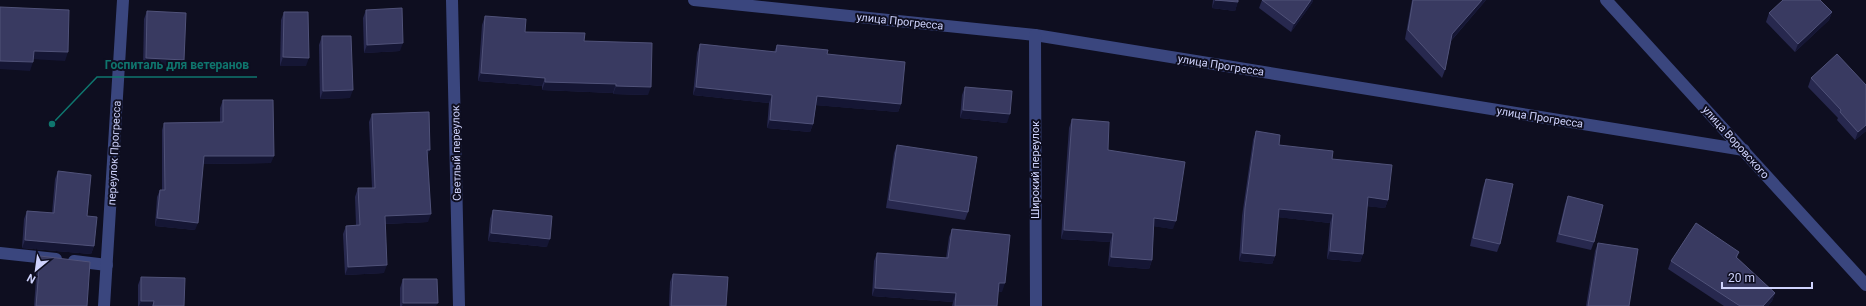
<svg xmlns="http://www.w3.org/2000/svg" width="1866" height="306" font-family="Roboto,sans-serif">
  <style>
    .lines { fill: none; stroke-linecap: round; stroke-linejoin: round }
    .minor { stroke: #3a467e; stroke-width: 12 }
    .wall { fill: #27284e }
    .shaded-wall { fill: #151634 }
    .building { fill: #393a61; stroke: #505279 }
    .labels { text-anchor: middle; stroke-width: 4; stroke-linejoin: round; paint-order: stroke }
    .street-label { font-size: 11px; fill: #cfd3fd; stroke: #0e0e20 }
    .leader { fill: none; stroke: #0f766e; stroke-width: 1.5 }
    .callout-dot { fill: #0f766e; stroke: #0e0e20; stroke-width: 1.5 }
    .callout-label { font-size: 12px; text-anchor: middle; font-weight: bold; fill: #0f766e; stroke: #0e0e20; stroke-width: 4; stroke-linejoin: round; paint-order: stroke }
  </style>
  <rect width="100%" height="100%" fill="#0e0e20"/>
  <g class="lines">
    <g class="minor">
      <path d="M452 0 459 306"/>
      <path d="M694 0 1035 35 1744 150"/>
      <path d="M1606 0 1866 285"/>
      <path d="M1035 35 1036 306"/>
      <path d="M0 253 56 259"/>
      <path d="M74 261 107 265"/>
      <path d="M104 306 123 0"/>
    </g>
  </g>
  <g class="wall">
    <path d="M1213 0H1238L1235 11 1212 8Z"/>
    <path d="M1262 0H1313L1312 3 1291 32 1259 8Z"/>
    <path d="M1412 0H1486L1451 41 1445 70 1442 78 1405 39Z"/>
    <path d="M366 10 400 51 364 53 363 18Z"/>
    <path d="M147 11 184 60 181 68 143 67 144 19Z"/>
    <path d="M284 12 306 66H280L281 20Z"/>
    <path d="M1832 12 1829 20 1795 52 1766 22 1769 13Z"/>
    <path d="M485 16 525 32 584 41 648 95 613 94V93L542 90V86L478 81 482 25Z"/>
    <path d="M322 36 350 98 320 99 319 45Z"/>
    <path d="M700 44 774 52 777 45 827 54 901 104 898 112 816 105 813 124 810 132 767 128 769 103 693 95 697 53Z"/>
    <path d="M1811 78 1866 131 1855 140 1837 120 1838 118 1808 87Z"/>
    <path d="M965 87 1007 123 960 118 962 95Z"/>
    <path d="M223 100 271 163 203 164 195 230 155 226 157 197 160 190H162V130L164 123 220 122V108Z"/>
    <path d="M372 114 427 158 428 222 385 224 384 273 345 275 343 234 346 226 356 225 355 197 358 188H372L369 122Z"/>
    <path d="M1072 119 1108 150 1173 229 1154 226 1152 260 1149 269 1108 266 1110 242 1061 239 1069 128Z"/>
    <path d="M1256 131 1279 145 1332 159 1388 200 1385 208 1367 206 1363 254 1360 262 1327 259 1330 223 1278 217 1275 256 1272 264 1239 261 1242 216 1253 140Z"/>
    <path d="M897 145 968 212 965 220 886 208 894 153Z"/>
    <path d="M58 171 87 216 94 246 91 254 22 248 24 219 27 211 52 213 55 179Z"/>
    <path d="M1486 179 1500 244 1497 252 1470 246 1483 187Z"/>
    <path d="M1568 196 1594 242 1591 250 1556 242 1565 204Z"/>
    <path d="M493 210 547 247 488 241 490 219Z"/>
    <path d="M952 229 1002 292 998 291 997 306H952L953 302 872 296 874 261 877 253 946 258 949 237Z"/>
    <path d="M1598 243 1629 306H1586L1595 251Z"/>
    <path d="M1739 252 1737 258 1775 293 1772 301 1768 306H1724L1668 269 1671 261Z"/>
    <path d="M40 256 87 306H34L37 265Z"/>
    <path d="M673 274 726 306H669L670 282Z"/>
    <path d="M141 277 184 306H138V285Z"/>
    <path d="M403 279 436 306H400V288Z"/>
  </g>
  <g class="shaded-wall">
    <path d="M1215 0 1238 2 1235 11 1212 8Z"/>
    <path d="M1311 0H1313L1312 3 1291 32 1294 24Z"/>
    <path d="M1482 0H1486L1449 43 1452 34Z"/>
    <path d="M1832 12 1829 20 1795 52 1798 44Z"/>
    <path d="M403 43 400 51 364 53 367 45Z"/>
    <path d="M34 51 68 52 65 61 31 59Z"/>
    <path d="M283 57 309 58 306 66H280Z"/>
    <path d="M146 58 184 60 181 68 143 67Z"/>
    <path d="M0 61 33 62 30 71 0 69Z"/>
    <path d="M481 73 545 78 542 86 478 81Z"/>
    <path d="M545 82 616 84 613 93 542 90Z"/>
    <path d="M616 86 651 87 648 95 613 94Z"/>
    <path d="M696 87 772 95 769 103 693 95Z"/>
    <path d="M353 90 350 98 320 99 323 91Z"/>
    <path d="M817 96 901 104 898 112 814 105Z"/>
    <path d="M963 110 1010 114 1007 123 960 118Z"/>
    <path d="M770 120 813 124 810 132 767 128Z"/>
    <path d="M1866 125V131L1855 140 1858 132Z"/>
    <path d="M427 150H430L427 158Z"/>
    <path d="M204 156H274L271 163 201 164Z"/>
    <path d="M1368 197 1388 200 1385 208 1365 206Z"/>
    <path d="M1279 209 1333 214 1330 223 1276 217Z"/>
    <path d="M431 214 428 222 382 224 385 216Z"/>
    <path d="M157 218 198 223 195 230 155 226Z"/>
    <path d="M1154 218 1176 221 1173 229 1151 226Z"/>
    <path d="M1064 230 1113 233 1110 242 1061 239Z"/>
    <path d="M491 233 550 239 547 247 488 241Z"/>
    <path d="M25 240 94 246 91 254 22 248Z"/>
    <path d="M1330 251 1363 254 1360 262 1327 259Z"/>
    <path d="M1242 253 1275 256 1272 264 1239 261Z"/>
    <path d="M1111 257 1152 260 1149 269 1108 266Z"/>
    <path d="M387 265 384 273 345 275 348 267Z"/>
    <path d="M999 283H1005L1002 292 996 291Z"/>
    <path d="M875 288 956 293 953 302 872 296Z"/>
    <path d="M1775 293 1772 301 1768 306H1763Z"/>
    <path d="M141 301H154L152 306H139Z"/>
    <path d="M403 303H438L436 306H402Z"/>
  </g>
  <g class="building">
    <path d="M1215 0H1238V2Z"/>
    <path d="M1262 0H1311L1294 24Z"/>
    <path d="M1413 0H1482L1452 34 1445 70 1408 30Z"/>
    <path d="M1783 0H1820L1832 12 1798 44 1769 13Z"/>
    <path d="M0 7 69 10 68 52 34 51 33 62 0 61Z"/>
    <path d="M402 8 403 43 367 45 366 10Z"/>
    <path d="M147 11 186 13 184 60 146 58Z"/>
    <path d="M284 12H308L309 58 283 57Z"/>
    <path d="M485 16 526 19 525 32 585 33 584 41 652 43 651 87 616 86V84L545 82V78L481 73Z"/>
    <path d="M322 36H351L353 90 323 91Z"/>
    <path d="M700 44 776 52 777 45 828 50 827 54 905 62 901 104 817 96 813 124 770 120 772 95 696 87Z"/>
    <path d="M1837 54 1866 85V125L1858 132 1840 112 1841 110 1811 78Z"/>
    <path d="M965 87 1012 91 1010 114 963 110Z"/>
    <path d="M223 100H273L274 156H204L198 223 157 218 160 190H165L164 123 223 122Z"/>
    <path d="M429 112 430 150H427L431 214 385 216 387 265 348 267 346 226 360 225 358 188H375L372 114Z"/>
    <path d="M1072 119 1109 122 1108 150 1185 162 1176 221 1154 218 1152 260 1111 257 1113 233 1064 230Z"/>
    <path d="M1256 131 1280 135 1279 145 1333 151 1332 159 1392 165 1388 200 1368 197 1363 254 1330 251 1333 214 1279 209 1275 256 1242 253 1245 208Z"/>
    <path d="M897 145 977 157 968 212 889 200Z"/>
    <path d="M58 171 91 175 87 216 97 217 94 246 25 240 27 211 54 213Z"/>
    <path d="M1486 179 1513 184 1500 244 1473 238Z"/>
    <path d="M1568 196 1603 205 1594 242 1559 234Z"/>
    <path d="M493 210 552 216 550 239 491 233Z"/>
    <path d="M1696 223 1739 252 1736 257 1775 293 1763 306H1740L1671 261Z"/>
    <path d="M952 229 1010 235 1005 283H999L997 306H955L956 293 875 288 877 253 948 258Z"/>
    <path d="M1598 243 1638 249 1629 306H1588Z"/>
    <path d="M40 256 90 262 87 306H36Z"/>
    <path d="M673 274 728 277 726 306H671Z"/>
    <path d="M141 277 185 278 184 306H153L154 301H141Z"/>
    <path d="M403 279H437L438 303H403Z"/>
  </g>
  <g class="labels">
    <g class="street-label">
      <text transform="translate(900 21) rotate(6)" y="4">улица Прогресса</text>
      <text transform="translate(1221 65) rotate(9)" y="4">улица Прогресса</text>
      <text transform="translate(1540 117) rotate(9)" y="4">улица Прогресса</text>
      <text transform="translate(1736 142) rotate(48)" y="4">улица Воровского</text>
      <text transform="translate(114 153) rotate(-87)" y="4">переулок Прогресса</text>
      <text transform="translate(456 153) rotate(-91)" y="4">Светлый переулок</text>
      <text transform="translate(1035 170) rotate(-90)" y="4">Широкий переулок</text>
    </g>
  </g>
  <path class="leader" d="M52 124L97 77H257"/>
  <circle class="callout-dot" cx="52" cy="124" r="4"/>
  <g class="callout-label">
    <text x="177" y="69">Госпиталь для ветеранов</text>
  </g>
  <g transform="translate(36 270) rotate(209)" stroke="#0e0e20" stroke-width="3" paint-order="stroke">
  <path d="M0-3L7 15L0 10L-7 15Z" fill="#cfd3fd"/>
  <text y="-6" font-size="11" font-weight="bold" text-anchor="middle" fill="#cfd3fd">N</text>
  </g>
  <path d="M1722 282v6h90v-6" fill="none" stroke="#cfd3fd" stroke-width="2"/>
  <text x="1728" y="282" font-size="12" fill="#cfd3fd" stroke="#0e0e20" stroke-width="3" paint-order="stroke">20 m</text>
</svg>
